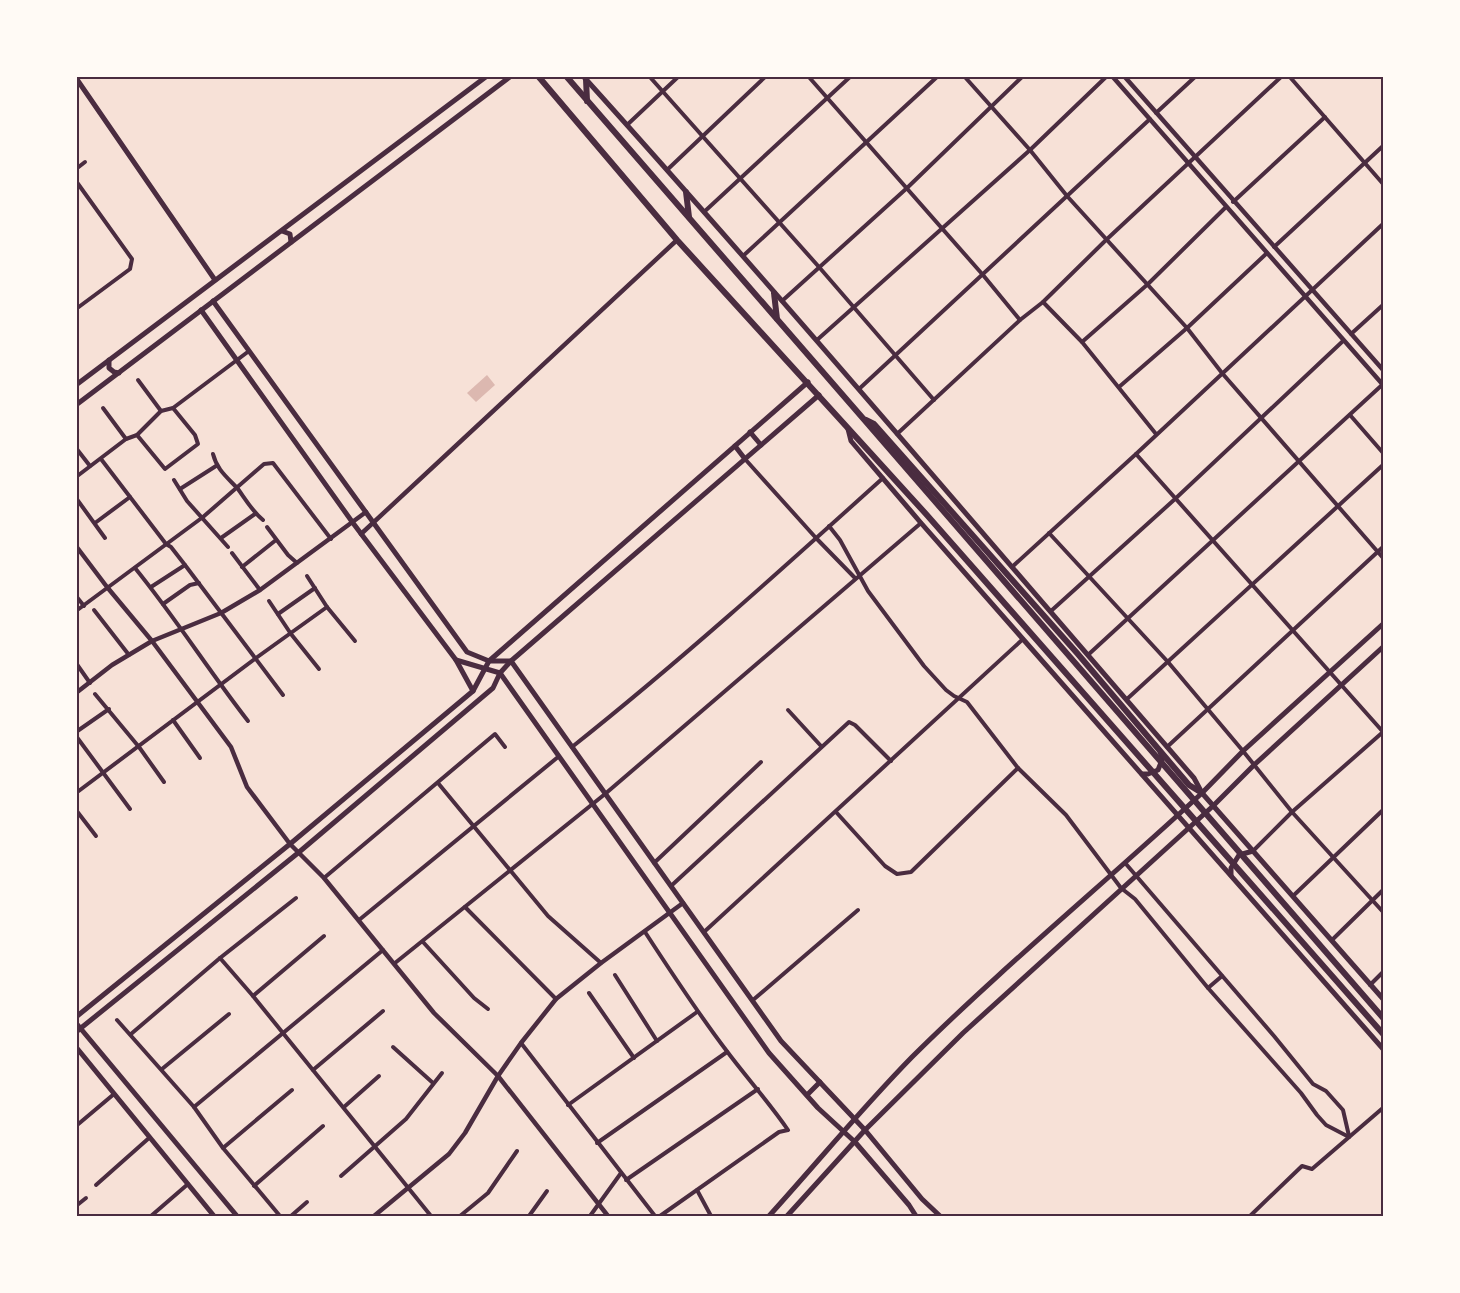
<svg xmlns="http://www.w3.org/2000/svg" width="1460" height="1293" font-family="Quicksand,sans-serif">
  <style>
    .water { fill: #dcb8b0 }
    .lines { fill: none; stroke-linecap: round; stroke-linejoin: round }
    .minor { stroke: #4a2c40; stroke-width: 4 }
    .tertiary { stroke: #4a2c40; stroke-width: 4.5 }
    .secondary { stroke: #4a2c40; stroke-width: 5 }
    .primary { stroke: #4a2c40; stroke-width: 5 }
    .trunk { stroke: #4a2c40; stroke-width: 6 }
    .neatline { fill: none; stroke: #4a2c40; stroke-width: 2 }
  </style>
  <rect width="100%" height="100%" fill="#f7e1d7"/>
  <path class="water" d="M487 375 495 385 476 402 467 393Z"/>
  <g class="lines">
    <g class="minor">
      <path d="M649 76 819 267 934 400"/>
      <path d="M808 76 983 275 1020 320"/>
      <path d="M964 76 1030 150 1067 196 1187 328 1222 373 1384 559"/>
      <path d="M1289 76 1384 185"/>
      <path d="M1156 113 1196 76"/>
      <path d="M627 125 679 76"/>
      <path d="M76 169 85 162"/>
      <path d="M667 170 766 76"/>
      <path d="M76 181 132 259 130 269 76 309"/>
      <path d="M1233 202 1325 117"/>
      <path d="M704 212 851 76"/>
      <path d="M1274 247 1384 145"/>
      <path d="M743 256 938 76"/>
      <path d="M782 301 907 188 1023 76"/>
      <path d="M1043 302 1082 342 1156 434"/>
      <path d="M1351 334 1384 304"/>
      <path d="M817 340 1030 150 1107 76"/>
      <path d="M1082 342 1148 284 1226 207"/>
      <path d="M138 380 161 411"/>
      <path d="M1119 387 1187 328 1267 253"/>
      <path d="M859 389 1150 119"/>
      <path d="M103 408 126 439"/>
      <path d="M1350 415 1384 454"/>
      <path d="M897 434 1020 320 1043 302 1106 240 1282 76"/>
      <path d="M137 435 165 469 198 444 195 435 173 408"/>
      <path d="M76 448 90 466"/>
      <path d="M213 454C217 470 227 477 238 489 246 500 252 511 263 520"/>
      <path d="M1136 454 1384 733"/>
      <path d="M101 459 166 544 171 547 185 565 283 695"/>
      <path d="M745 459 816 538 855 578"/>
      <path d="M76 477 126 439 137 435 161 411 173 408 249 351"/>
      <path d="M174 480 187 501 228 547"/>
      <path d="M180 489 216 466"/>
      <path d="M76 498 105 538"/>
      <path d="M95 523 130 497"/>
      <path d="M829 526 840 540 868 591 924 666 946 690 954 696 967 702 1018 768 1066 815 1121 888 1135 899 1208 988 1301 1093 1317 1115 1326 1125 1349 1137"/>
      <path d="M267 527 288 555 297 563"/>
      <path d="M1049 533 1168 662 1243 751 1292 812 1384 913"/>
      <path d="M221 538 255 514"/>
      <path d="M232 553 260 590"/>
      <path d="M242 567 276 540"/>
      <path d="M1012 567 1136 454 1384 223"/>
      <path d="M135 568C175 617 209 671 248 721"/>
      <path d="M307 576 327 607 355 641"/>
      <path d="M151 587 185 565"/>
      <path d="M76 596 84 606"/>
      <path d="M269 601 291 634 319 669"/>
      <path d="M163 604 190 585 199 583"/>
      <path d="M94 610 129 655"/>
      <path d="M76 611 203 517 264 464 273 463 331 539"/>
      <path d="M1051 611 1175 499 1343 341"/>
      <path d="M278 614 315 588"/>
      <path d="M1089 654 1382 385"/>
      <path d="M76 663 90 683"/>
      <path d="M95 694 139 747 164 782"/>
      <path d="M1127 699 1384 464"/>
      <path d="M788 710 821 746"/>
      <path d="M173 720 200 758"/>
      <path d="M76 732 109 709"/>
      <path d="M76 736 130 809"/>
      <path d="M572 747C679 662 781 570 883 478"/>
      <path d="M1167 747 1384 546"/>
      <path d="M438 783 548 916 601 963"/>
      <path d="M76 793 256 658 327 607"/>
      <path d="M76 810 96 836"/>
      <path d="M836 812 885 866 897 874 911 872 1018 768"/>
      <path d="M1253 851 1292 812 1383 732"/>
      <path d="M654 863 761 762"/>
      <path d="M1126 864 1274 1036 1313 1084 1326 1091 1343 1110 1349 1136"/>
      <path d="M324 878 495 734 505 747"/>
      <path d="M671 886 849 722 855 725 891 761"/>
      <path d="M1293 896 1384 809"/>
      <path d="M465 907 556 999"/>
      <path d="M359 920 558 757"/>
      <path d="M645 932C671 972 697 1012 726 1050 746 1077 769 1102 788 1130L779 1132 660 1216"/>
      <path d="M704 932 1023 639"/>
      <path d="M1332 940 1384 889"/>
      <path d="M423 942 474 998 488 1009"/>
      <path d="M220 958 253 996 431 1216"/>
      <path d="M395 963 605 794 921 523"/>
      <path d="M615 975 657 1041"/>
      <path d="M1370 985 1384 971"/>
      <path d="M1208 988 1222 976"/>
      <path d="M589 993 634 1058"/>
      <path d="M253 996 324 936"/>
      <path d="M753 1000 858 910"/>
      <path d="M117 1020 194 1107 223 1148 280 1216"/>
      <path d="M131 1034 220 958 296 898"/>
      <path d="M521 1043 655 1216"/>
      <path d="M393 1047 433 1083"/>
      <path d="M162 1069 229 1014"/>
      <path d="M313 1070 383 1011"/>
      <path d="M568 1105 697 1012"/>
      <path d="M194 1107 383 950"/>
      <path d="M344 1107 379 1076"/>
      <path d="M76 1126 114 1094"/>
      <path d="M597 1143 727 1052"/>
      <path d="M223 1148 292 1090"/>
      <path d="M341 1176 406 1119 442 1073"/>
      <path d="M626 1180 758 1089"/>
      <path d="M96 1185 149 1138"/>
      <path d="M254 1186 323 1126"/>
      <path d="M697 1190 711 1216"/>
      <path d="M76 1206 86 1198"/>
      <path d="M151 1216 188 1184"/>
      <path d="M291 1216 307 1202"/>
      <path d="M460 1216 488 1193 517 1151"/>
      <path d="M529 1216 547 1191"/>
      <path d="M590 1216 621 1173"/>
      <path d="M1250 1216 1302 1166 1312 1169 1384 1107"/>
    </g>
    <g class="tertiary">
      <path d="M1112 76 1384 386"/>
      <path d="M1124 76 1384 371"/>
      <path d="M361 534 677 240"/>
      <path d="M76 546 107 587 152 641 231 747 247 787 290 844 324 878 434 1013 498 1076 608 1216"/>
      <path d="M76 693 112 665 152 641 221 613 260 590 366 512"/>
      <path d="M374 1216 449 1154 465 1133 498 1076 521 1043 556 999 601 963 683 903"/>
    </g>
    <g class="secondary">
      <path d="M583 76C791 307 991 544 1194 778L1202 793 1384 1000"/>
      <path d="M76 78 215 280"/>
      <path d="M282 231 290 234 291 242"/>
      <path d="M213 301 467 652 489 661H511L781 1041 865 1130 922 1199 940 1216"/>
      <path d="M201 310 353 523 456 660 473 691"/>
      <path d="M109 360V368L114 372 119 373"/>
      <path d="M76 385 487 76"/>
      <path d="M76 405 511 76"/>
      <path d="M848 429 851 441 921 523 1384 1050"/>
      <path d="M750 432 761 445"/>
      <path d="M735 446 745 459"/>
      <path d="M456 660 500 673 769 1053 818 1108 855 1142 909 1205 916 1216"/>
      <path d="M1142 774H1148L1158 770 1162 760 1160 751"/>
      <path d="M1202 793 1243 751 1384 623"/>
      <path d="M1213 806 1254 765 1384 646"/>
      <path d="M1231 875V868L1239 855 1253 851"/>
      <path d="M76 1017 290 844 473 691 489 661 808 382"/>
      <path d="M76 1023 237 1216"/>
      <path d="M76 1032 298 853 493 688 500 673 511 661 819 395"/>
      <path d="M76 1047 214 1216"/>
      <path d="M807 1095 820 1082"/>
    </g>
    <g class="primary">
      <path d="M769 1216C817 1163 862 1108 912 1057 1005 965 1106 882 1202 793"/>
      <path d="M787 1216 865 1130 963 1033 1213 806"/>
    </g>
    <g class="trunk">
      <path d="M538 76 677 240 926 514 1384 1035"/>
      <path d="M566 76 1384 1019"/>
      <path d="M586 79 587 101"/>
      <path d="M686 192 689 217"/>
      <path d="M774 293 777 319"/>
      <path d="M866 420 874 424 1077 653 1189 785 1202 793"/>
    </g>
  </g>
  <rect width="1460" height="1293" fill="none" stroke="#fffaf5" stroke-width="156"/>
  <rect x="78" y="78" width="1304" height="1137" class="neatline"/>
</svg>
